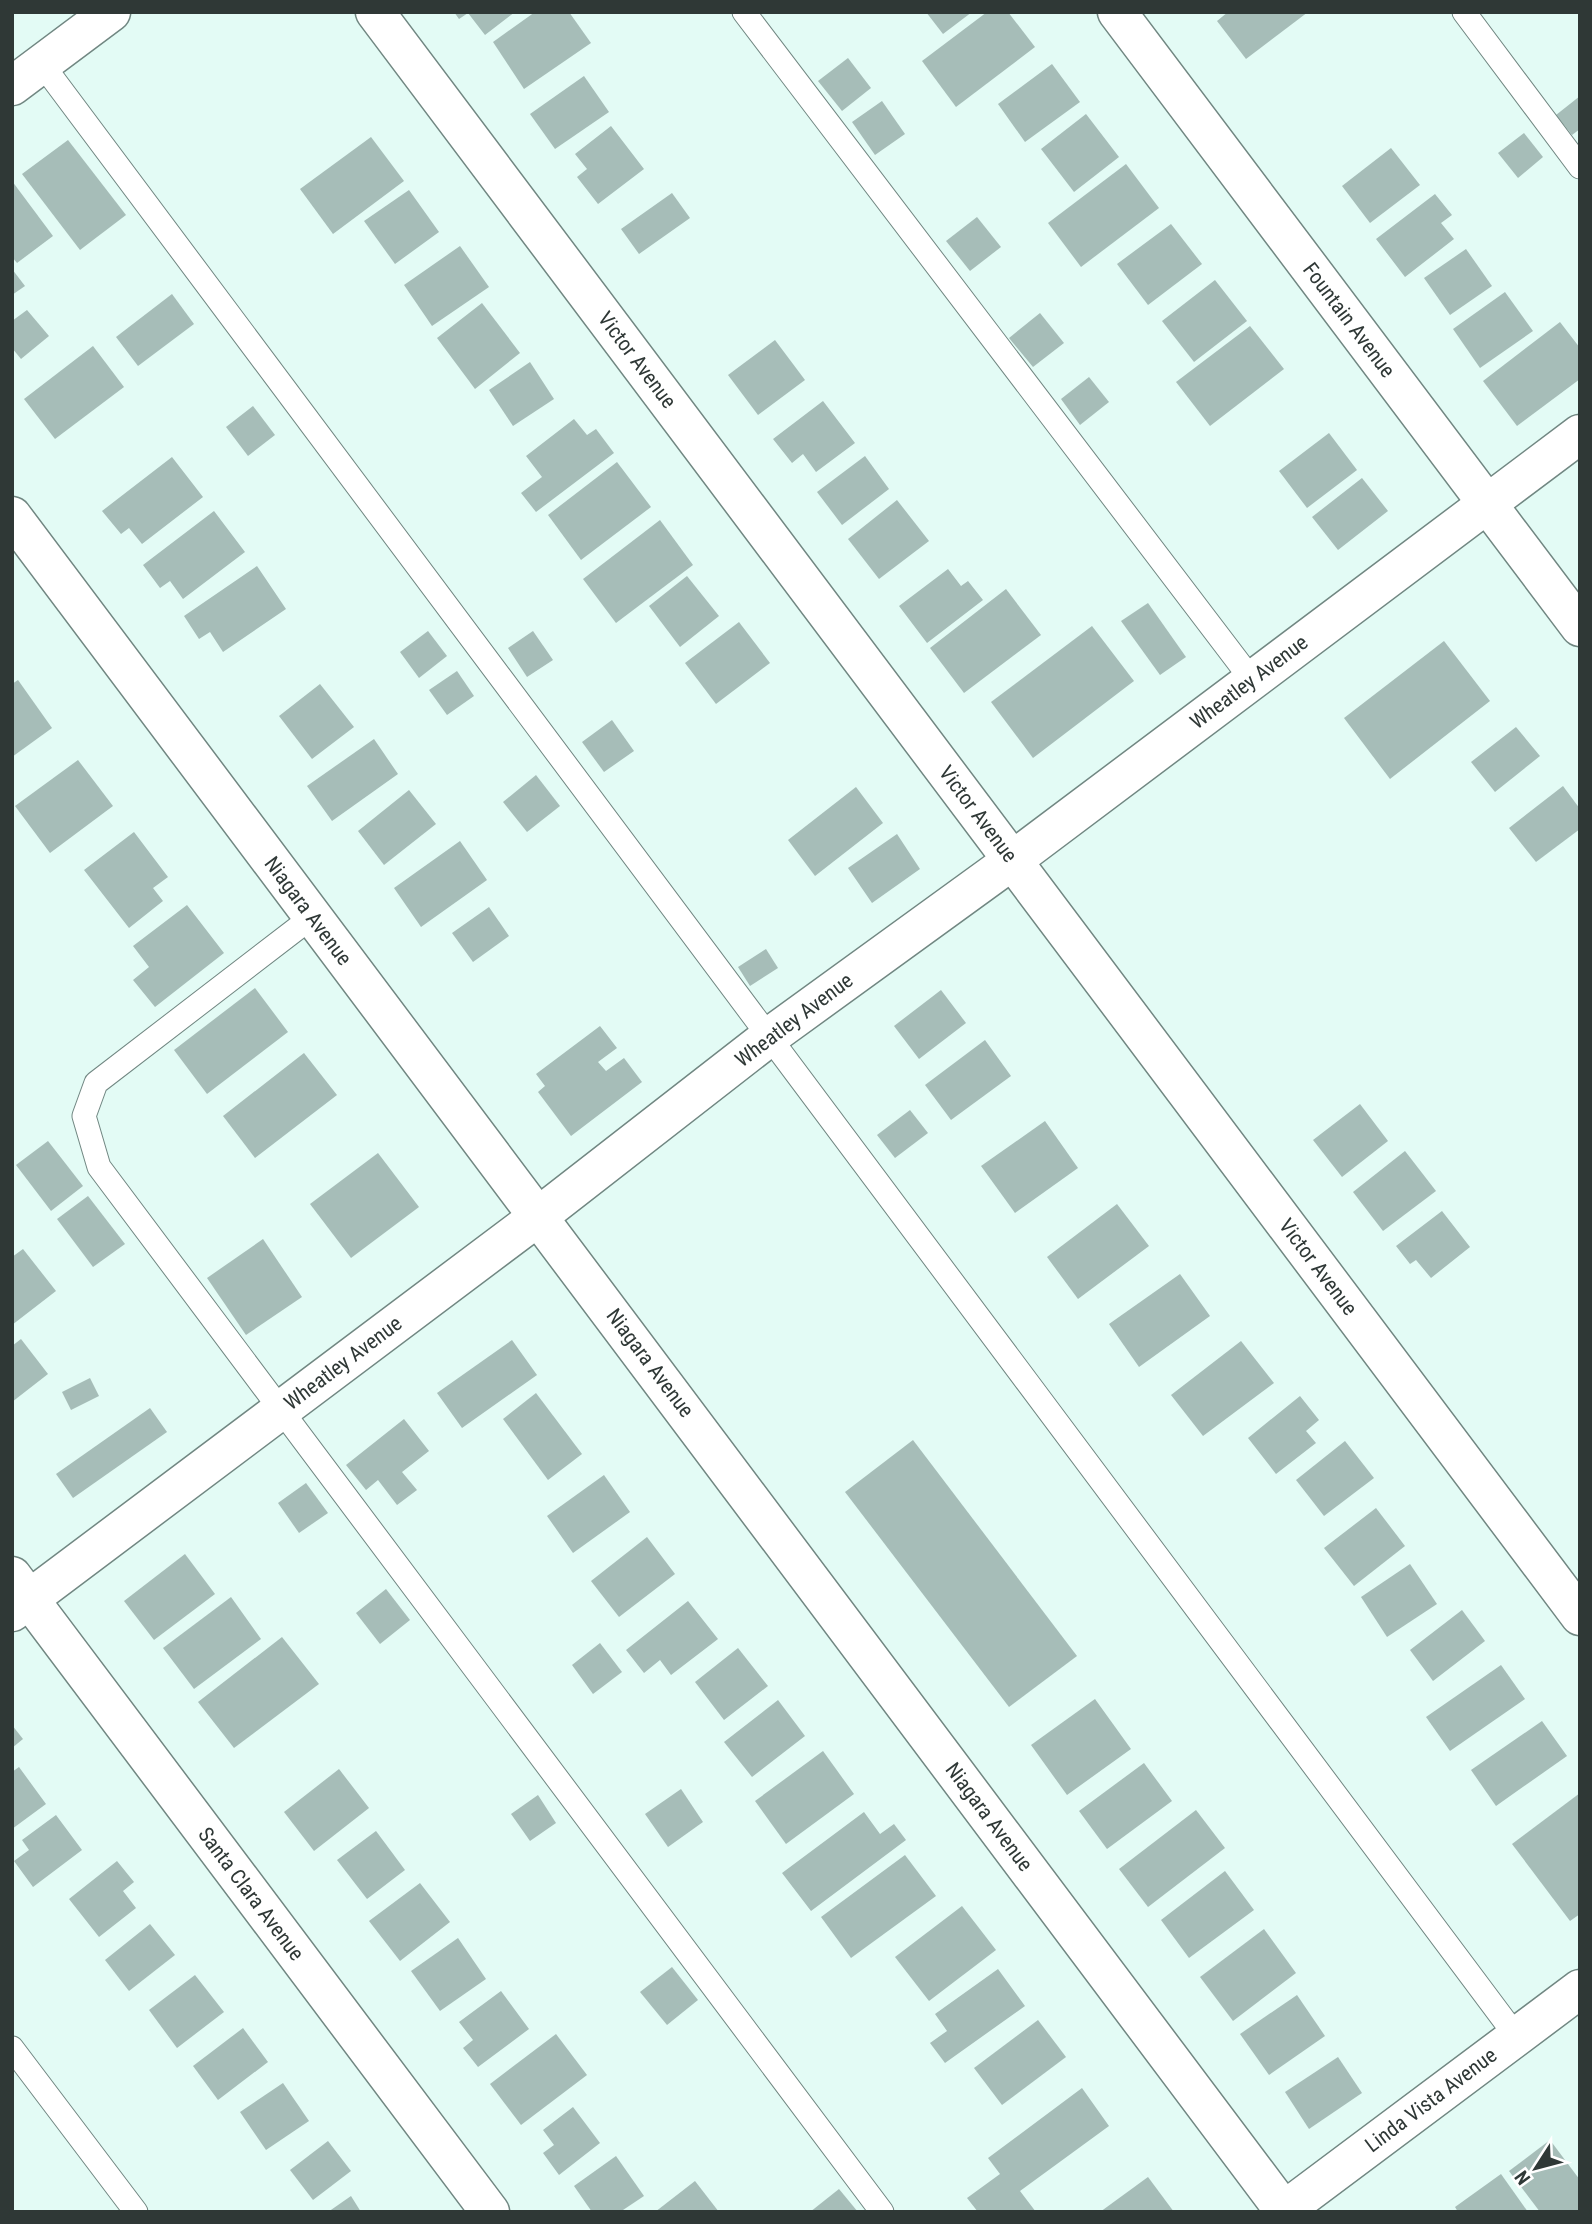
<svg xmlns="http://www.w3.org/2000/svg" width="1592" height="2224" font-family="'Roboto Condensed',sans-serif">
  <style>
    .building { fill: #a6bdb8 }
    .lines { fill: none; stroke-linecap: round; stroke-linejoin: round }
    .service-casing { stroke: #718782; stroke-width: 25 }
    .minor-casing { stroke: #718782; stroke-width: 41 }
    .service { stroke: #fff; stroke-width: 23 }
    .minor { stroke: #fff; stroke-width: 38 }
    .labels { text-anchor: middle; stroke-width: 6; stroke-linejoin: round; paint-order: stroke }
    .street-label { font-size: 21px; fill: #2f3836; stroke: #fff }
  </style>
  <rect width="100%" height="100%" fill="#e3fbf5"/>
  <g class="building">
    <path d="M454 12H515L485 35 468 13 459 19Z"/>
    <path d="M535 12H569L591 43 524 89 493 42Z"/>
    <path d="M926 12H972L943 34Z"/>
    <path d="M987 12H1008L1035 47 956 107 922 61Z"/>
    <path d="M1228 12H1308L1246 59 1217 21Z"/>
    <path d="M848 58 871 88 842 111 818 81Z"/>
    <path d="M1052 64 1080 102 1025 142 998 104Z"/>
    <path d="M584 76 609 112 555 149 530 114Z"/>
    <path d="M1580 96V129L1572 135 1556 115Z"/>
    <path d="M882 101 905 134 875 155 852 122Z"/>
    <path d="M1086 114 1119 157 1074 192 1041 149Z"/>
    <path d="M611 126 644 169 598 204 577 177 587 169 575 154Z"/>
    <path d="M1524 133 1543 157 1518 178 1498 153Z"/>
    <path d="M371 137 404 181 333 234 300 189Z"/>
    <path d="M68 140 126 215 80 250 22 174Z"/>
    <path d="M1391 148 1420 185 1370 223 1342 186Z"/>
    <path d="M1126 164 1159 208 1081 267 1048 223Z"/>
    <path d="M12 181 53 236 17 263 12 257Z"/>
    <path d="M409 190 439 232 395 264 364 221Z"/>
    <path d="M672 193 690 218 639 254 621 229Z"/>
    <path d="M1435 194 1452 215 1441 223 1454 239 1405 277 1376 239Z"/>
    <path d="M977 217 1001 247 970 271 946 241Z"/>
    <path d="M1171 224 1202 264 1148 305 1117 264Z"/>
    <path d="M460 246 489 287 432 326 404 285Z"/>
    <path d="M1466 249 1492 286 1450 315 1424 278Z"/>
    <path d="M12 269 25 286 12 295Z"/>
    <path d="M1215 280 1247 321 1194 362 1162 321Z"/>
    <path d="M1505 292 1533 331 1480 368 1453 329Z"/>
    <path d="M172 294 194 324 138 366 116 337Z"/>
    <path d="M482 303 520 353 475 389 437 338Z"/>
    <path d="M27 310 49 336 21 359 12 348V321Z"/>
    <path d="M1040 313 1064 343 1033 367 1009 338Z"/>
    <path d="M1560 322 1580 348V379L1517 426 1483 381Z"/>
    <path d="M1250 326 1284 369 1210 426 1176 382Z"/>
    <path d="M775 340 805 380 758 415 728 375Z"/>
    <path d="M93 346 124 387 55 439 24 399Z"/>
    <path d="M530 362 554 399 513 426 489 390Z"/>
    <path d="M1089 377 1109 402 1080 425 1061 399Z"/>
    <path d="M823 401 855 443 816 472 803 454 792 463 773 439Z"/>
    <path d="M253 406 275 435 248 456 226 427Z"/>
    <path d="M574 419 587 435 596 429 614 453 536 512 521 493 542 477 526 456Z"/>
    <path d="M1329 433 1357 470 1307 508 1279 471Z"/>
    <path d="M865 456 889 489 842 525 817 492Z"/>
    <path d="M172 457 203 497 142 544 129 528 121 534 102 511Z"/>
    <path d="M617 462 651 507 581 560 548 515Z"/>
    <path d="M1362 478 1388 511 1338 550 1312 517Z"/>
    <path d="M897 500 929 541 879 579 848 539Z"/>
    <path d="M214 511 245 552 183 599 170 581 160 588 143 565Z"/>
    <path d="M660 520 693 565 616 623 583 579Z"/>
    <path d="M257 566 286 609 223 652 210 632 199 639 184 616Z"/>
    <path d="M948 569 961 586 968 581 983 600 927 643 899 606Z"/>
    <path d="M687 576 719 616 680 647 649 606Z"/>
    <path d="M1006 589 1041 635 964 693 930 648Z"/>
    <path d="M1148 603 1186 657 1160 675 1121 621Z"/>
    <path d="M739 622 770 663 716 704 685 663Z"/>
    <path d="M1092 626 1134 681 1033 758 991 702Z"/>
    <path d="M428 631 447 656 419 678 400 652Z"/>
    <path d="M533 631 553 660 527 677 508 648Z"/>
    <path d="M1444 641 1490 701 1390 779 1344 718Z"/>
    <path d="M457 671 474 696 447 715 429 690Z"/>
    <path d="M18 680 52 728 12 757V684Z"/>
    <path d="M320 684 354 727 312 759 279 716Z"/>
    <path d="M612 720 634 751 604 772 582 742Z"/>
    <path d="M1516 727 1540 756 1495 792 1471 762Z"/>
    <path d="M374 739 398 774 332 821 307 786Z"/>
    <path d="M78 760 113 806 50 853 15 806Z"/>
    <path d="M536 775 560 806 527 832 503 802Z"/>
    <path d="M1563 786 1580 809V829L1536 862 1509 828Z"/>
    <path d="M856 787 883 823 815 876 788 840Z"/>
    <path d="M409 790 436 824 384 865 358 831Z"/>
    <path d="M134 832 168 877 153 888 163 901 129 928 84 870Z"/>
    <path d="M897 834 920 869 872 903 848 868Z"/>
    <path d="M460 841 487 880 421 927 394 888Z"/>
    <path d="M187 905 224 953 155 1007 133 980 149 967 133 946Z"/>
    <path d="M489 907 509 936 473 962 452 933Z"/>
    <path d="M766 949 778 968 750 986 738 967Z"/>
    <path d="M255 988 288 1032 207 1094 174 1050Z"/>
    <path d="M941 990 966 1023 919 1059 894 1026Z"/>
    <path d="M600 1026 617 1048 598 1062 606 1071 624 1058 642 1082 571 1136 538 1092 545 1086 536 1074Z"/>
    <path d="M985 1040 1011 1076 951 1120 925 1085Z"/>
    <path d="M304 1053 337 1095 255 1158 223 1116Z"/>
    <path d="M1360 1104 1388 1141 1342 1177 1313 1140Z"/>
    <path d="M910 1110 928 1133 895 1158 877 1135Z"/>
    <path d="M1045 1121 1078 1168 1015 1213 981 1166Z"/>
    <path d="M48 1141 83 1186 51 1211 16 1165Z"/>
    <path d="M1405 1151 1436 1191 1383 1231 1353 1192Z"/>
    <path d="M378 1153 419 1207 351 1258 310 1204Z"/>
    <path d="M88 1196 125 1244 93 1267 57 1219Z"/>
    <path d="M1117 1204 1149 1246 1078 1299 1047 1257Z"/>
    <path d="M1442 1211 1470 1247 1431 1278 1416 1260 1410 1264 1396 1246Z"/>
    <path d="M263 1239 302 1297 246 1335 207 1278Z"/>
    <path d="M23 1249 56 1291 12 1325V1257Z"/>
    <path d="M1180 1274 1210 1316 1139 1367 1109 1324Z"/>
    <path d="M21 1339 48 1374 12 1402V1346Z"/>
    <path d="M512 1340 537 1375 462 1428 437 1393Z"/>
    <path d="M1241 1341 1274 1383 1203 1436 1171 1395Z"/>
    <path d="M90 1378 99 1396 71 1410 62 1392Z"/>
    <path d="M536 1393 582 1454 548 1480 503 1419Z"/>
    <path d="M1300 1396 1319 1420 1306 1431 1316 1443 1276 1474 1248 1438Z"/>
    <path d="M150 1408 167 1432 73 1498 56 1474Z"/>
    <path d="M404 1419 429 1451 402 1472 417 1490 397 1505 378 1480 366 1490 346 1465Z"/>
    <path d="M913 1440 1077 1656 1009 1707 845 1492Z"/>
    <path d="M1345 1441 1374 1478 1324 1516 1296 1480Z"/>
    <path d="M604 1475 630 1512 573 1553 547 1516Z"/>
    <path d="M306 1483 328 1513 299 1533 278 1503Z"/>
    <path d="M1376 1508 1405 1546 1354 1586 1324 1548Z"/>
    <path d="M647 1537 675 1574 619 1617 591 1581Z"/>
    <path d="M185 1554 215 1594 154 1640 124 1601Z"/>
    <path d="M1410 1564 1437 1604 1387 1637 1361 1597Z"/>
    <path d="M386 1589 410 1620 380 1644 356 1613Z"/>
    <path d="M231 1597 261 1639 194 1689 163 1648Z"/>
    <path d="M688 1601 718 1639 671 1675 660 1660 644 1673 626 1650Z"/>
    <path d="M1462 1610 1485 1641 1433 1681 1410 1650Z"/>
    <path d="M282 1637 319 1684 234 1748 198 1702Z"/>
    <path d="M600 1643 622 1672 593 1694 572 1665Z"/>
    <path d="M738 1648 768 1686 724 1720 695 1682Z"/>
    <path d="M1501 1665 1525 1699 1450 1751 1426 1717Z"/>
    <path d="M1095 1699 1131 1749 1067 1795 1031 1745Z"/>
    <path d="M778 1700 805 1736 752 1777 724 1742Z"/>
    <path d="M1542 1721 1567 1756 1496 1806 1471 1770Z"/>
    <path d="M12 1725 23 1739 12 1748Z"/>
    <path d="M823 1751 854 1794 786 1844 755 1801Z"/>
    <path d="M1144 1763 1172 1801 1107 1849 1079 1811Z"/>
    <path d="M19 1767 46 1804 12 1829V1772Z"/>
    <path d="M339 1769 369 1808 314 1851 284 1812Z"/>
    <path d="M681 1789 703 1822 668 1847 645 1814Z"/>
    <path d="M1580 1793V1914L1570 1921 1512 1844Z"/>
    <path d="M538 1795 556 1823 530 1841 511 1814Z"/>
    <path d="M1196 1810 1225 1848 1148 1907 1119 1869Z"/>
    <path d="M864 1812 880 1834 894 1824 906 1840 811 1911 782 1873Z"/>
    <path d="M56 1815 82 1850 33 1887 14 1861 29 1850 22 1840Z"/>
    <path d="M376 1831 405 1870 367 1899 337 1860Z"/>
    <path d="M905 1855 936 1896 851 1958 821 1917Z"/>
    <path d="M117 1861 134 1882 123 1891 136 1908 99 1937 69 1899Z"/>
    <path d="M1225 1871 1254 1910 1189 1958 1161 1920Z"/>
    <path d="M420 1883 450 1922 400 1961 369 1921Z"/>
    <path d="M962 1906 996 1950 929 2001 895 1957Z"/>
    <path d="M150 1924 175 1955 129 1991 105 1960Z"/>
    <path d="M1264 1929 1296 1973 1233 2021 1200 1977Z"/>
    <path d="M458 1938 486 1979 440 2011 411 1971Z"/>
    <path d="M672 1967 698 2000 667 2025 640 1992Z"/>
    <path d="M998 1969 1025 2006 945 2063 930 2043 947 2031 935 2014Z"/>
    <path d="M195 1975 224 2012 177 2048 149 2010Z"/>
    <path d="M501 1991 529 2029 478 2067 463 2048 473 2040 459 2022Z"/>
    <path d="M1297 1995 1325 2036 1269 2075 1240 2034Z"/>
    <path d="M1038 2020 1066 2057 1002 2105 974 2068Z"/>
    <path d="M243 2028 268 2062 218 2100 193 2066Z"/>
    <path d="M556 2034 587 2075 521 2125 490 2084Z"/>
    <path d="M1338 2057 1362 2093 1309 2129 1285 2092Z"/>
    <path d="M283 2083 309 2121 266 2150 240 2112Z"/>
    <path d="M1082 2088 1109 2126 1020 2191 1036 2212H978L967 2198 1000 2174 988 2158Z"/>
    <path d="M573 2107 600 2143 559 2175 543 2153 554 2145 543 2130Z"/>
    <path d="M1550 2140 1580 2180V2212H1540L1509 2171Z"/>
    <path d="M328 2141 351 2171 313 2200 290 2170Z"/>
    <path d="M616 2156 644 2196 620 2212H592L574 2186Z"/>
    <path d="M1501 2174 1528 2212H1458L1455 2207Z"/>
    <path d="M1148 2177 1174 2212H1100Z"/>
    <path d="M695 2181 719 2212H655Z"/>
    <path d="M839 2189 858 2212H810Z"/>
    <path d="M351 2196 361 2212H328Z"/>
  </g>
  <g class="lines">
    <defs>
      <g id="service">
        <path d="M744 12 1252 680"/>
        <path d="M1464 12 1580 167"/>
        <path d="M42 64 1516 2036"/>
        <path d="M312 917 96 1083 84 1116 99 1167 882 2212"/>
        <path d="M12 2048 136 2212"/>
      </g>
      <g id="minor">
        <path d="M375 12 1580 1616"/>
        <path d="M1117 12 1580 627"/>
        <path d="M12 86 111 12"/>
        <path d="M12 516 1285 2212"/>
        <path d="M12 1576 490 2212"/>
        <path d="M12 1612 539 1216 769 1037 1013 860 1580 434"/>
        <path d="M1282 2212 1580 1989"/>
      </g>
    </defs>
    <use href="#service" class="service-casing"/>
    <use href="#minor" class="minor-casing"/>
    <use href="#service" class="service"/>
    <use href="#minor" class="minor"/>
  </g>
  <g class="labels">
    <g class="street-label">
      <text transform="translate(1349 320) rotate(53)" y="7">Fountain Avenue</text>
      <text transform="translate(637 360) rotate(53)" y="7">Victor Avenue</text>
      <text transform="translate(1249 682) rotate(-37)" y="7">Wheatley Avenue</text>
      <text transform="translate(978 814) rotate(53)" y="7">Victor Avenue</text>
      <text transform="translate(308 911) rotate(53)" y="7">Niagara Avenue</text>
      <text transform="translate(794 1020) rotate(-37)" y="7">Wheatley Avenue</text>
      <text transform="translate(1318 1267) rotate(53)" y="7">Victor Avenue</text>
      <text transform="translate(343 1363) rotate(-37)" y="7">Wheatley Avenue</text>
      <text transform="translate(650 1363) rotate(53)" y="7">Niagara Avenue</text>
      <text transform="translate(989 1817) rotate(53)" y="7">Niagara Avenue</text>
      <text transform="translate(251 1894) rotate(53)" y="7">Santa Clara Avenue</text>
      <text transform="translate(1431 2100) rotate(-37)" y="7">Linda Vista Avenue</text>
    </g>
  </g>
  <rect width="1592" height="2224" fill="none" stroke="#2f3836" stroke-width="28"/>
  <g transform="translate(1536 2168) rotate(234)" stroke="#ffffff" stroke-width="5" paint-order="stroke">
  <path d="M0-5L12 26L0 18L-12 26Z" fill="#2f3836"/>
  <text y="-10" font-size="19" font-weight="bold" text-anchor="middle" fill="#2f3836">N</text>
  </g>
</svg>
